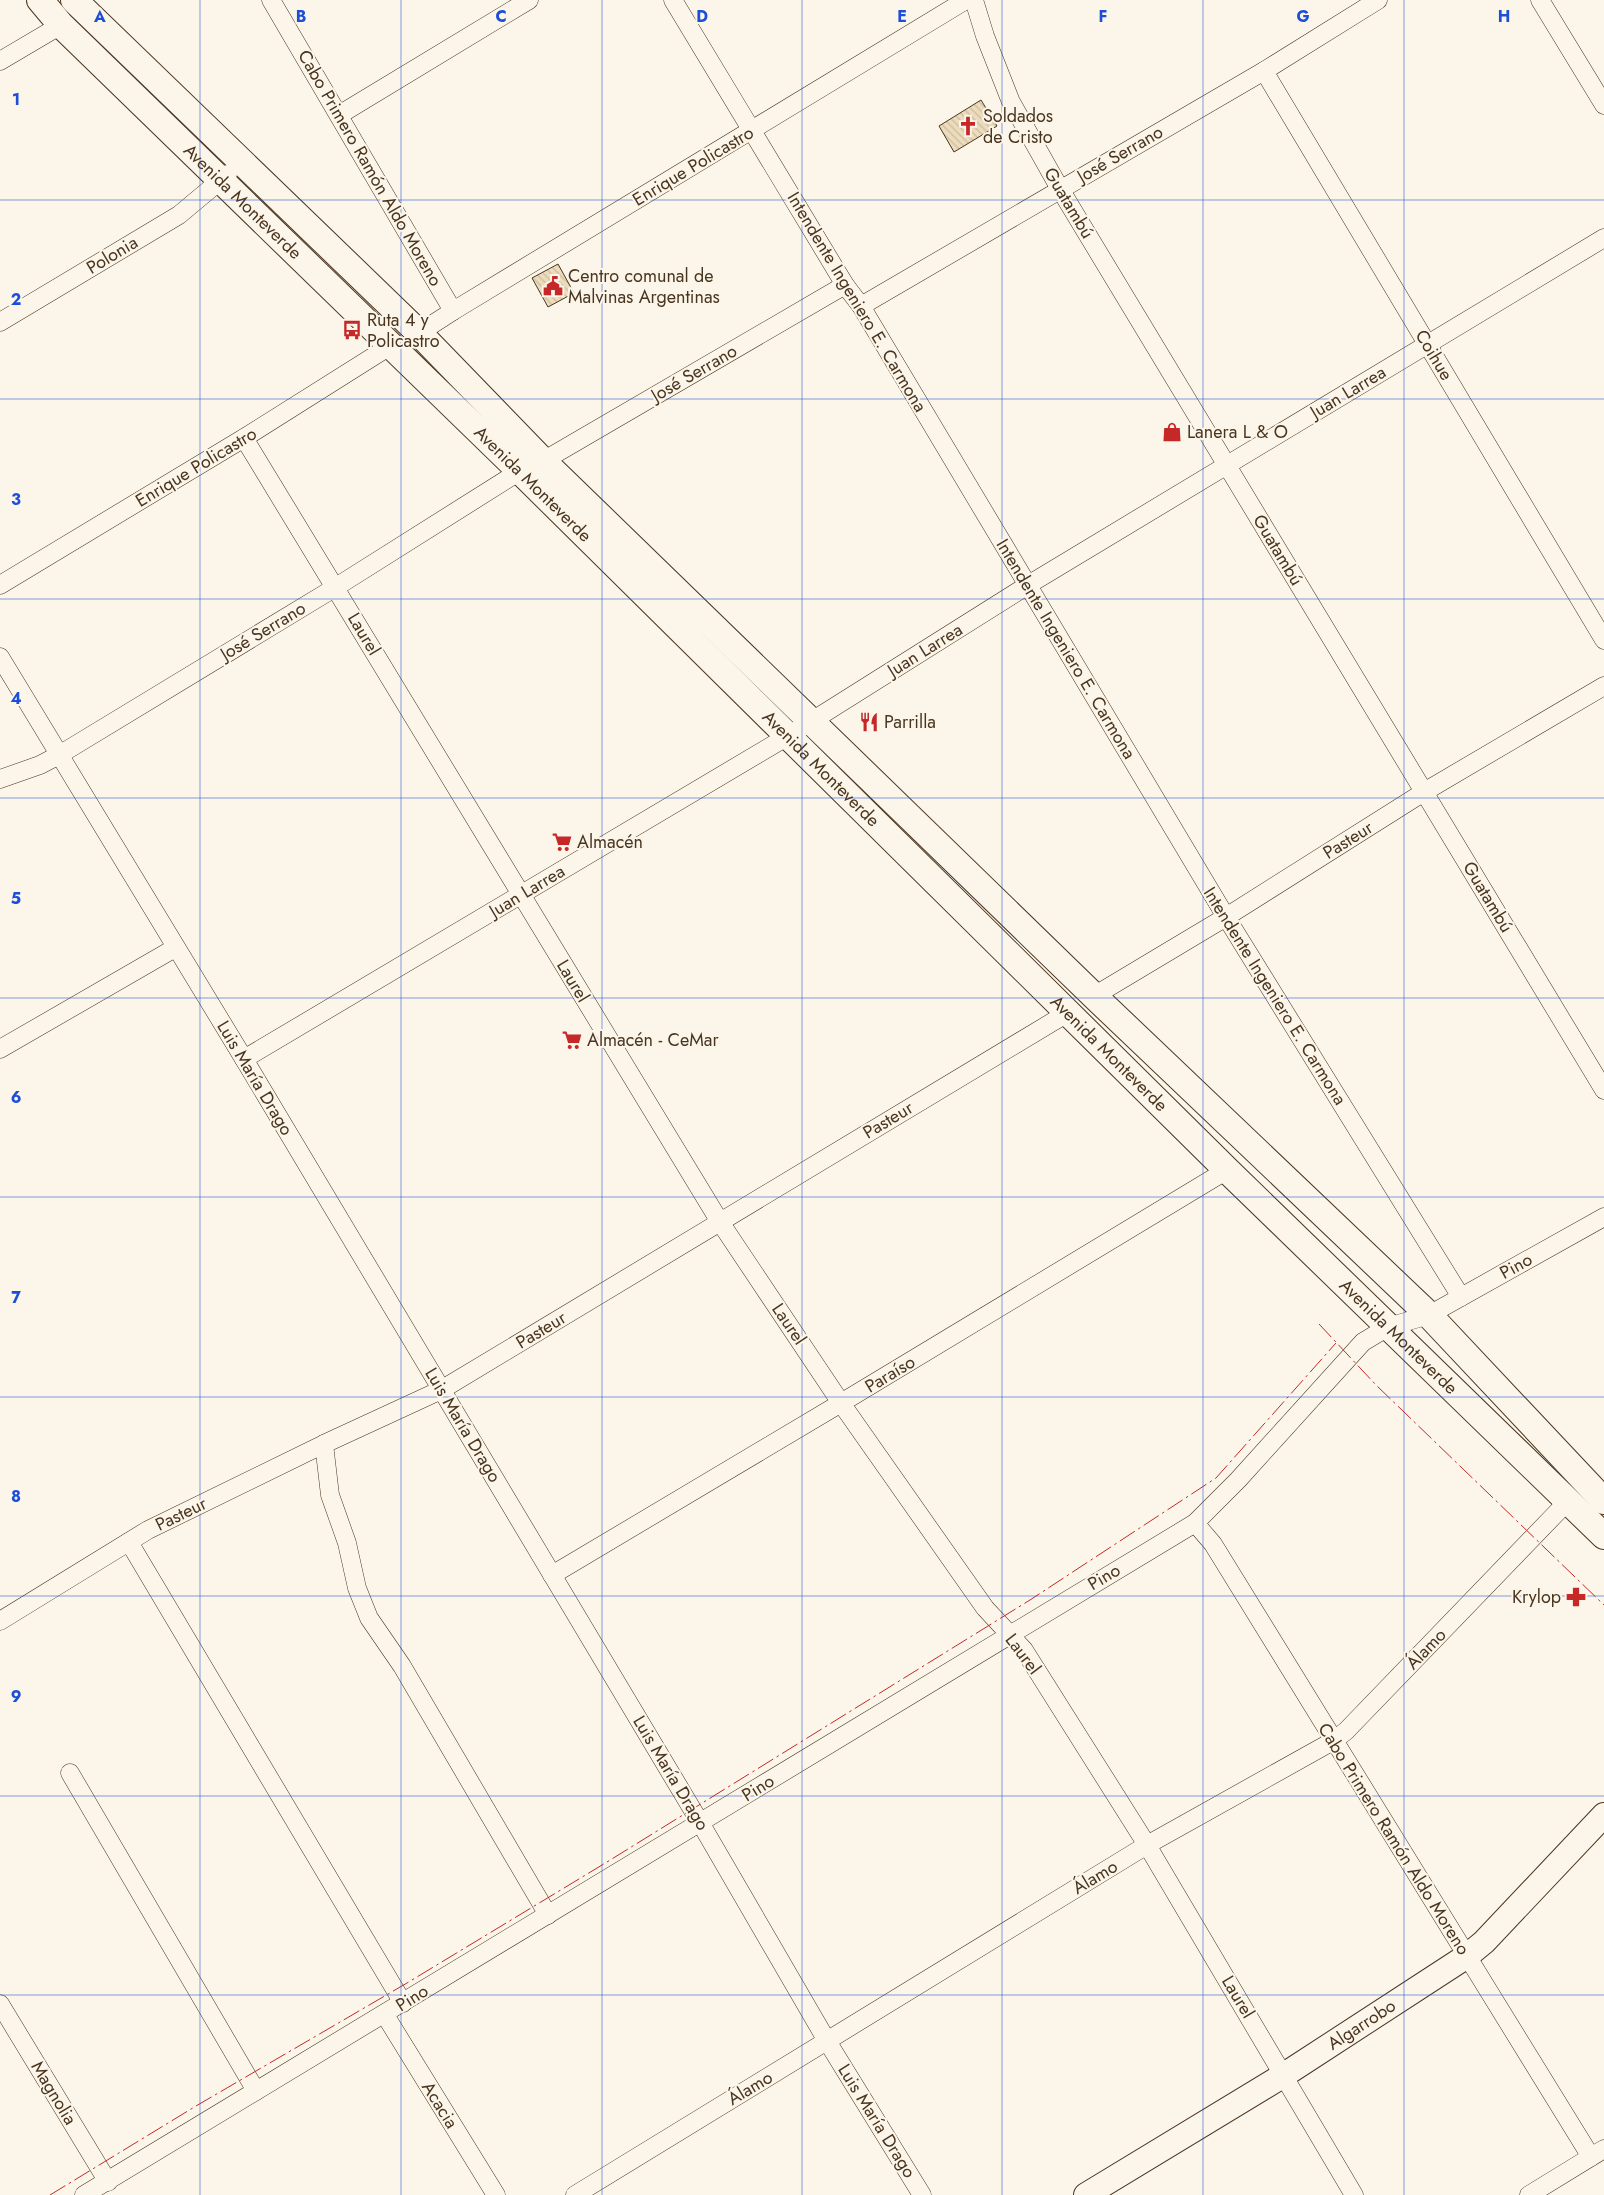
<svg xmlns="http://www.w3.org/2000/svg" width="1604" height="2195" font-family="Jost,sans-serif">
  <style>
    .building { fill: url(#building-back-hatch); stroke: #4a3520 }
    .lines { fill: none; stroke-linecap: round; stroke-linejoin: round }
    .street-casing { stroke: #4a3520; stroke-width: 19 }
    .secondary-casing { stroke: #4a3520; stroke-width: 26 }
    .primary-casing { stroke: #4a3520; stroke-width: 28 }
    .street { stroke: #fbf6e9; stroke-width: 18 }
    .secondary { stroke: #fbf6e9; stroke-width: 24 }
    .primary { stroke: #fbf6e9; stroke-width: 26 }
    .power { stroke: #c62828; stroke-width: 1; stroke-dasharray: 18 4 2.5 4; stroke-linecap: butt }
    .grid { fill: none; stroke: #1d4ed8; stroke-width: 1; stroke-opacity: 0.55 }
    .labels { text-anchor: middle; stroke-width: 4; stroke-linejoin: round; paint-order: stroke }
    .poi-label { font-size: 18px; fill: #4a3520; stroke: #fbf6e9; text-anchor: start }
    .street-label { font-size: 18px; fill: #4a3520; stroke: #fbf6e9 }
    .grid-label { font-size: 16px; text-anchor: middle; font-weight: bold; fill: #1d4ed8; stroke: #fbf6e9; stroke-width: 4; stroke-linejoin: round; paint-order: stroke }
  </style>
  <defs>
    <pattern id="building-back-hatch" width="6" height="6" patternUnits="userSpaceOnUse" patternTransform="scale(1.25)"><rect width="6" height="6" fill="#ecdcbc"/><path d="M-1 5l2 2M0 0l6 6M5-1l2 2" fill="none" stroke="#ccbda1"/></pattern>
  </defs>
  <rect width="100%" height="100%" fill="#fbf6e9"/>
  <g class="building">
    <path d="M981 100 997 126 954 152 939 126Z"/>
    <path d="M558 264 574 293 548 307 532 278Z"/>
  </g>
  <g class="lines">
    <defs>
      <g id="street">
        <path d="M271 0 453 311"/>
        <path d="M673 0 845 285 861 306 1226 917 1461 1297"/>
        <path d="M974 0 985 36 1011 102 1060 189 1604 1090"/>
        <path d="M1540 0 1604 105"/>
        <path d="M0 61 61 25"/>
        <path d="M1264 71 1604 640"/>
        <path d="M339 115 529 0"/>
        <path d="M861 306 1264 71 1378 0"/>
        <path d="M0 322 179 215 228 174"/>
        <path d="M419 333 453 311 966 0"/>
        <path d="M244 438 720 1222 841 1403 985 1608 1024 1650 1147 1845 1354 2195"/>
        <path d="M543 461 845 285"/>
        <path d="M0 585 244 438 390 346"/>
        <path d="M0 657 244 1059 701 1824 827 2041 922 2195"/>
        <path d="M0 779 40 765 59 755 336 587 520 471"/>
        <path d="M1094 996 1226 917 1424 792 1604 686"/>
        <path d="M0 1049 175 948"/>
        <path d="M244 1059 788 736 1028 585 1604 238"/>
        <path d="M324 1444 330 1495 347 1543 357 1588 369 1618 402 1666 548 1915"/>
        <path d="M1195 1523 1213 1544 1591 2157"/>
        <path d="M129 1542 403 2003"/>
        <path d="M552 1575 841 1403 1227 1170"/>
        <path d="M0 1621 148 1530 324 1444 441 1390 1069 1012"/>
        <path d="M70 1773 256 2091"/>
        <path d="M0 2004 108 2182"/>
        <path d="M385 2015 496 2195"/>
        <path d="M84 2195 1195 1523 1238 1480 1363 1342 1388 1327 1429 1315 1604 1217"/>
        <path d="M575 2195 1147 1845 1333 1741 1346 1731 1568 1501"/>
        <path d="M1529 2195 1604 2149"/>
      </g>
      <g id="secondary">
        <path id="s1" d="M1086 2195 1284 2075 1467 1956 1484 1942 1604 1815"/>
      </g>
      <g id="primary">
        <path id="s2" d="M40 0 61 25 520 471 1227 1170 1604 1536"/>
        <path d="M74 0 419 333 543 461 1094 996 1429 1315 1604 1501"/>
      </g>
    </defs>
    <use href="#street" class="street-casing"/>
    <use href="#secondary" class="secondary-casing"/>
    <use href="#primary" class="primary-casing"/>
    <use href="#street" class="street"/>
    <use href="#secondary" class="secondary"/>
    <use href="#primary" class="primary"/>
    <g class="power">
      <path d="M1319 1324 1376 1385 1604 1605"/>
      <path d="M50 2195 196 2106 407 1983 607 1862 1030 1600 1216 1478 1336 1343"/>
    </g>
  </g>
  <path class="grid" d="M200 0V2195M401 0V2195M602 0V2195M802 0V2195M1002 0V2195M1203 0V2195M1404 0V2195M0 200H1604M0 399H1604M0 599H1604M0 798H1604M0 998H1604M0 1197H1604M0 1397H1604M0 1596H1604M0 1796H1604M0 1995H1604"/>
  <defs>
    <symbol id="church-bare" viewBox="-9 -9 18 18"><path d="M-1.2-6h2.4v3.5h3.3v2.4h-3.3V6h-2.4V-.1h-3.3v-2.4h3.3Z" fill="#c62828" stroke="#fbf6e9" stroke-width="2.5" paint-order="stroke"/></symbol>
    <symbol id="civic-bare" viewBox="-9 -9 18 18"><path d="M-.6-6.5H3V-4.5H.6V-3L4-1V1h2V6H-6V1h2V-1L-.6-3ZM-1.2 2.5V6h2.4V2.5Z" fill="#c62828" stroke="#fbf6e9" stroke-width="2.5" paint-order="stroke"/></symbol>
    <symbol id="bus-bare" viewBox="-9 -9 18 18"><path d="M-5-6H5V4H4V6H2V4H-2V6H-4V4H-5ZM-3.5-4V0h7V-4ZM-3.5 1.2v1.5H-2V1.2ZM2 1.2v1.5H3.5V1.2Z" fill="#c62828" stroke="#fbf6e9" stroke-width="2.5" paint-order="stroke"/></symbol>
    <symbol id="shop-bare" viewBox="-9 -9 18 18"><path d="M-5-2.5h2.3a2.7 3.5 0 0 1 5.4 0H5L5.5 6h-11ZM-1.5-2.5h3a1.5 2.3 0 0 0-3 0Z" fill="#c62828" stroke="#fbf6e9" stroke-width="2.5" paint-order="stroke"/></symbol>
    <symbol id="restaurant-bare" viewBox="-9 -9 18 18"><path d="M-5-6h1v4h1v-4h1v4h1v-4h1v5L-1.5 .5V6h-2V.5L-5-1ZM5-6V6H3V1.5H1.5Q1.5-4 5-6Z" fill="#c62828" stroke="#fbf6e9" stroke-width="2.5" paint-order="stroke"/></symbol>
    <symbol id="supermarket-bare" viewBox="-9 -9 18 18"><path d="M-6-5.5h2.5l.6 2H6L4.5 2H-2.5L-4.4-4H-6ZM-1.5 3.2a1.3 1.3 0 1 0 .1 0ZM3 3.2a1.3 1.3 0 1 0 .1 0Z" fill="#c62828" stroke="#fbf6e9" stroke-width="2.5" paint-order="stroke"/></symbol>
    <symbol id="pharmacy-bare" viewBox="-9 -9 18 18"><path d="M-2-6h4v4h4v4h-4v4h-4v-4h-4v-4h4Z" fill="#c62828" stroke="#fbf6e9" stroke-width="2.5" paint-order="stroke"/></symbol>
  </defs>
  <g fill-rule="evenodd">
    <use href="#church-bare" x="954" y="112" width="28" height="28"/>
    <use href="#civic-bare" x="539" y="272" width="28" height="28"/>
    <use href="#bus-bare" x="338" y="316" width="28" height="28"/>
    <use href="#shop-bare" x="1158" y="418" width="28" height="28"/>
    <use href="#restaurant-bare" x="855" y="708" width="28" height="28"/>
    <use href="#supermarket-bare" x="548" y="828" width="28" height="28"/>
    <use href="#supermarket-bare" x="558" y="1026" width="28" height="28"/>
    <use href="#pharmacy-bare" x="1562" y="1583" width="28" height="28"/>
  </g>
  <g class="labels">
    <g class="poi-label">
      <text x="983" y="122">Soldados<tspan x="983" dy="21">de Cristo</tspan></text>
      <text x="568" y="282">Centro comunal de<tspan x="568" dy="21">Malvinas Argentinas</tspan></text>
      <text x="367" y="326">Ruta 4 y<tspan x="367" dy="21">Policastro</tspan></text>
      <text x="1187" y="438">Lanera L &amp; O</text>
      <text x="884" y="728">Parrilla</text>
      <text x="577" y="848">Almacén</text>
      <text x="587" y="1046">Almacén - CeMar</text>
      <text x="1561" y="1603" text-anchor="end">Krylop</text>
    </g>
    <g class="street-label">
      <text transform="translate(1120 154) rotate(-30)" y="6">José Serrano</text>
      <text transform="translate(693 166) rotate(-31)" y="6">Enrique Policastro</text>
      <text transform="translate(370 168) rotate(60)" y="6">Cabo Primero Ramón Aldo Moreno</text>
      <text dy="6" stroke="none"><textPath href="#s2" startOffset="286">Avenida Monteverde</textPath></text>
      <text transform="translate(1069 203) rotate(59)" y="6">Guatambú</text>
      <text transform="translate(112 255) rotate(-31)" y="6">Polonia</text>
      <text transform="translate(857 302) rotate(59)" y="6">Intendente Ingeniero E. Carmona</text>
      <text transform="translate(1434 355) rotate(59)" y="6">Coihue</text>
      <text transform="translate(694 373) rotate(-30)" y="6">José Serrano</text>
      <text transform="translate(1348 392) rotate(-31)" y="6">Juan Larrea</text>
      <text transform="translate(196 467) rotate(-31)" y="6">Enrique Policastro</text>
      <text dy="6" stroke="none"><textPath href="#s2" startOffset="691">Avenida Monteverde</textPath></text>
      <text transform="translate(1278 550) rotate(59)" y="6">Guatambú</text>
      <text transform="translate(263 631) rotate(-31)" y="6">José Serrano</text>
      <text transform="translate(364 634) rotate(59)" y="6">Laurel</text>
      <text transform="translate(1066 649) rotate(59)" y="6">Intendente Ingeniero E. Carmona</text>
      <text transform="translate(925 650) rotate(-32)" y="6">Juan Larrea</text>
      <text dy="6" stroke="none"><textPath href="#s2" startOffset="1096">Avenida Monteverde</textPath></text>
      <text transform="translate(1348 840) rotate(-32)" y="6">Pasteur</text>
      <text transform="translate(527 891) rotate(-31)" y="6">Juan Larrea</text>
      <text transform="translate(1488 897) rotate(59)" y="6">Guatambú</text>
      <text transform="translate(573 981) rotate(59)" y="6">Laurel</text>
      <text transform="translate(1275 996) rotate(58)" y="6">Intendente Ingeniero E. Carmona</text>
      <text dy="6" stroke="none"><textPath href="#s2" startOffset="1501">Avenida Monteverde</textPath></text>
      <text transform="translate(255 1078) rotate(59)" y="6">Luis María Drago</text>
      <text transform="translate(888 1120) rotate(-31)" y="6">Pasteur</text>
      <text transform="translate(1516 1266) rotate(-29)" y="6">Pino</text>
      <text transform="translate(789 1324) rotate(56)" y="6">Laurel</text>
      <text transform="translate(541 1330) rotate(-31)" y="6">Pasteur</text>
      <text dy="6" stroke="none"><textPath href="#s2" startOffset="1906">Avenida Monteverde</textPath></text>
      <text transform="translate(890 1374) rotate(-31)" y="6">Paraíso</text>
      <text transform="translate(463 1425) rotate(59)" y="6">Luis María Drago</text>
      <text transform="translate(181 1514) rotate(-26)" y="6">Pasteur</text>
      <text transform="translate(1104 1577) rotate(-31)" y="6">Pino</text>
      <text transform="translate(1426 1649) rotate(-46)" y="6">Álamo</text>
      <text transform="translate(1023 1654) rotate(53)" y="6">Laurel</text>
      <text transform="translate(671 1773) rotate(59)" y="6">Luis María Drago</text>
      <text transform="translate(758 1788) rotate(-32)" y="6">Pino</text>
      <text transform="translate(1394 1839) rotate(58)" y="6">Cabo Primero Ramón Aldo Moreno</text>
      <text transform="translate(1095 1877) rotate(-31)" y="6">Álamo</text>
      <text transform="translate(1238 1997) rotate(59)" y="6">Laurel</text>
      <text transform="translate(412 1998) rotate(-32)" y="6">Pino</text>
      <text dy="6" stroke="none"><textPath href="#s1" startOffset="324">Algarrobo</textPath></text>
      <text transform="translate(750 2088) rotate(-31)" y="6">Álamo</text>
      <text transform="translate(54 2093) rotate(59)" y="6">Magnolia</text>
      <text transform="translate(440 2105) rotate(58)" y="6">Acacia</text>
      <text transform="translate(877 2121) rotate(58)" y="6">Luis María Drago</text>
    </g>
  </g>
  <g class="grid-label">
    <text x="100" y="22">A</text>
    <text x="301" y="22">B</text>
    <text x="501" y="22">C</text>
    <text x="702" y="22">D</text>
    <text x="902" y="22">E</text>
    <text x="1103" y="22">F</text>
    <text x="1303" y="22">G</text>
    <text x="1504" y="22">H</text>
    <text x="16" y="105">1</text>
    <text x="16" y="305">2</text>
    <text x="16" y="505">3</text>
    <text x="16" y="704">4</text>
    <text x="16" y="904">5</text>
    <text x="16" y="1103">6</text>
    <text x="16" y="1303">7</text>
    <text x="16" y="1502">8</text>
    <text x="16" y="1702">9</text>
  </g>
</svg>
